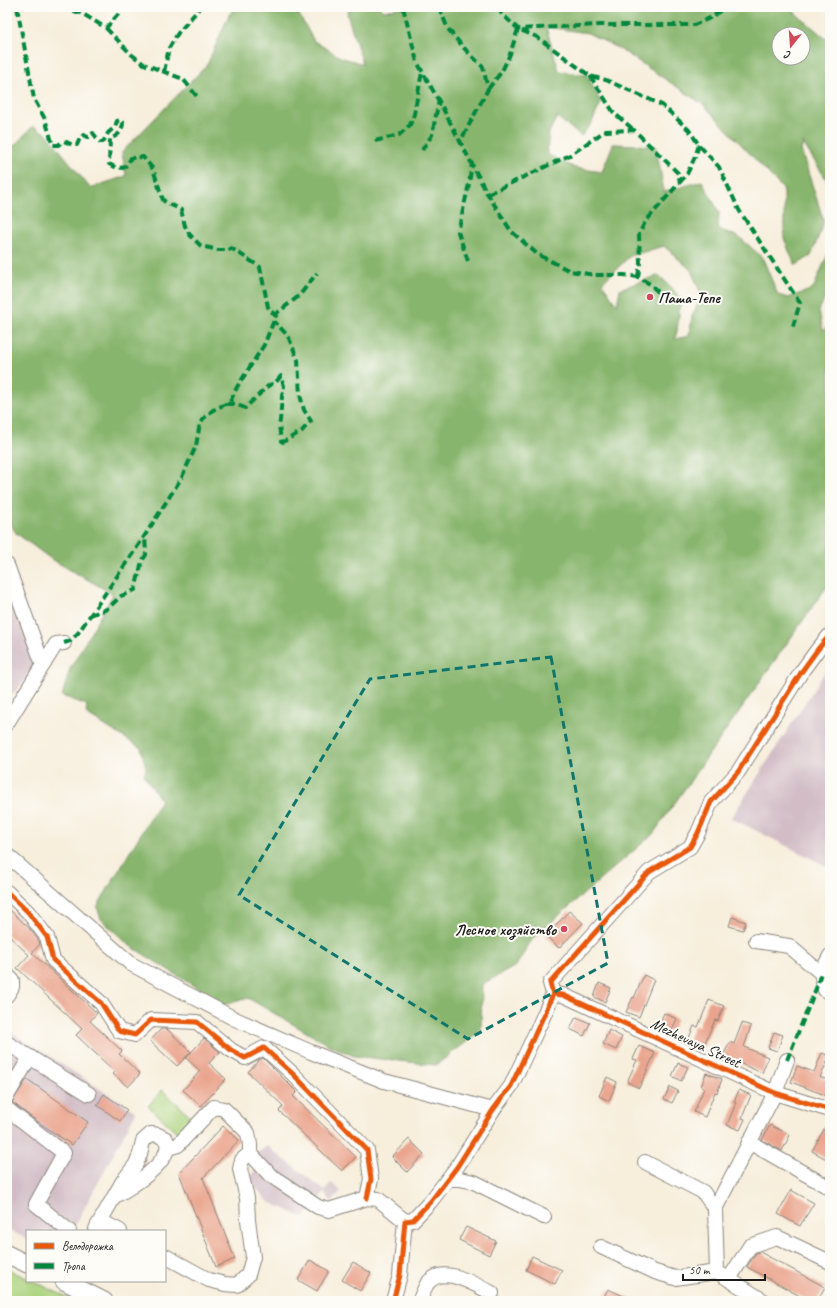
<svg xmlns="http://www.w3.org/2000/svg" width="837" height="1308" font-family="Caveat,sans-serif">
  <style>
    .industrial { fill: #d2bdc6 }
    .green { fill: #abd37e; stroke: #64784d }
    .forest { fill: #88b56d; stroke: #526844; fill-rule: evenodd }
    .building { fill: #eaa48d }
    .lines { fill: none; stroke-linecap: round; stroke-linejoin: round }
    .minor-casing { stroke: #8a857c; stroke-width: 16 }
    .major-casing { stroke: #8a857c; stroke-width: 19 }
    .minor { stroke: #fff; stroke-width: 14 }
    .major { stroke: #fff; stroke-width: 17 }
    .quiet { stroke: #00873e; stroke-width: 4; stroke-dasharray: 8 4; stroke-linecap: butt }
    .cycleway-casing { stroke: #fdfcf7; stroke-width: 8 }
    .cycleway { stroke: #e8590c; stroke-width: 5 }
    .marked { fill: none; stroke: #0f766e; stroke-width: 3; stroke-dasharray: 8 5; stroke-linejoin: round }
    .poi-dot { fill: #d1495b; stroke: #fdfcf7; stroke-width: 1.5 }
    .labels { text-anchor: middle; stroke-width: 4; stroke-linejoin: round; paint-order: stroke }
    .poi-label { font-size: 16px; font-weight: bold; fill: #1c1c1c; stroke: #fdfcf7; text-anchor: start }
    .street-label { font-size: 16px; fill: #1c1c1c; stroke: #fdfcf7 }
  </style>
  <rect width="100%" height="100%" fill="#fdfcf7"/>
  <filter id="ink" filterUnits="userSpaceOnUse"><feTurbulence type="fractalNoise" baseFrequency=".025" numOctaves="2"/><feDisplacementMap in="SourceGraphic" scale="8" xChannelSelector="R" yChannelSelector="G"/><feConvolveMatrix kernelMatrix="1 2 1 2 8 2 1 2 1" color-interpolation-filters="sRGB"/></filter>
  <filter id="wash" filterUnits="userSpaceOnUse"><feTurbulence type="fractalNoise" baseFrequency=".012" numOctaves="4" result="noise"/><feDisplacementMap in="SourceGraphic" scale="16" xChannelSelector="R" yChannelSelector="G"/><feGaussianBlur stdDeviation="0.9" result="paint"/><feColorMatrix in="noise" values="0 0 0 0 0 0 0 0 0 0 0 0 0 0 0 0 0 1.4 0 .05"/><feComposite in="paint" operator="in"/></filter>
  <g filter="url(#wash)">
    <rect width="100%" height="100%" fill="#f7eedc"/>
    <g class="industrial">
      <path d="M7 580 38 665 12 695 7 691Z"/>
      <path d="M830 664V868L731 818Z"/>
      <path d="M7 1029 136 1112 72 1231H27V1239L7 1229Z"/>
      <path d="M267 1146 325 1191 331 1183 341 1191 332 1202 324 1193 304 1218 269 1202 249 1180 256 1168 255 1155Z"/>
    </g>
    <g class="green">
      <path d="M162 1090 194 1119 180 1135 148 1106Z"/>
      <path d="M7 1269 27 1278V1281H33L75 1301H7Z"/>
    </g>
    <path class="forest" d="M235 7H297V11L314 41 340 57 363 64 347 14 349 7H381L383 11 394 9 397 7H788L830 42V190L826 179 803 143 801 150 824 222 811 256 796 265 791 256 784 238V190L704 105 623 51 588 33 546 27 559 71 587 75 601 103 591 124 581 136 557 117 549 132 547 154 575 168 602 172 613 144 656 146 664 192 702 181 719 212 718 229 739 237 762 257 778 295 788 298 813 289 830 249V289L819 310 823 331 830 323V582L653 834 533 938 516 966 482 984 481 1031 436 1065 354 1056 325 1043 248 998 224 1005 129 945 101 919 97 907 161 800 144 775 146 768 141 748 86 714 87 705 62 696 70 669 113 594 51 559 16 533 7 519V147L14 146 33 126 47 134 90 188 126 176 122 152 207 65 229 15ZM779 34H803V58H779ZM664 246 691 270 702 296 692 316 689 336 675 339 677 331 681 298 659 275 620 289 617 305 602 283 630 256Z"/>
    <g id="blocks">
      <g class="building">
        <path d="M7 907 29 928 39 941 40 944 32 953 97 1013 90 1021 122 1051 119 1054 140 1074 128 1087 113 1074 115 1072 76 1035 82 1029 17 968 29 955 7 934Z"/>
        <path d="M569 911 583 923 559 948 546 936Z"/>
        <path d="M732 917 746 922 743 930 729 926Z"/>
        <path d="M644 975 654 980 639 1017 626 1012 633 997 634 998Z"/>
        <path d="M599 983 611 988 605 1002 594 997Z"/>
        <path d="M709 1000 724 1006 718 1021 715 1020 703 1047 688 1040 694 1026 698 1027Z"/>
        <path d="M664 1013 677 1019 671 1032 658 1027Z"/>
        <path d="M576 1017 590 1023 584 1036 570 1029Z"/>
        <path d="M742 1023 751 1026 744 1047 768 1057 762 1073 723 1056 730 1042 734 1044Z"/>
        <path d="M161 1029H167L191 1052 177 1066 150 1041Z"/>
        <path d="M609 1030 622 1037 616 1050 603 1044Z"/>
        <path d="M774 1032 783 1035 777 1051 768 1048Z"/>
        <path d="M204 1038 220 1052 209 1063 226 1079 201 1106 183 1090 200 1071 186 1058Z"/>
        <path d="M639 1046 655 1053 639 1088 627 1082 637 1060 633 1059Z"/>
        <path d="M822 1053 830 1056 820 1077 830 1081V1097L791 1082 797 1066 814 1072Z"/>
        <path d="M263 1058 297 1092 293 1096 356 1157 342 1171 279 1111 283 1106 248 1072 259 1060Z"/>
        <path d="M678 1063 688 1067 681 1081 672 1076Z"/>
        <path d="M706 1073 722 1079 717 1093 715 1092 705 1117 694 1112 704 1088 701 1087Z"/>
        <path d="M607 1077 617 1082 609 1101 599 1096Z"/>
        <path d="M27 1079 88 1122 72 1145 31 1117 12 1102Z"/>
        <path d="M670 1087 678 1091 672 1103 664 1099Z"/>
        <path d="M739 1090 751 1095 742 1118 745 1119 740 1130 727 1125 736 1103 734 1102Z"/>
        <path d="M104 1094 127 1110 120 1121 97 1105Z"/>
        <path d="M830 1118V1161L812 1151Z"/>
        <path d="M770 1125 790 1135 782 1151 762 1140Z"/>
        <path d="M223 1126 239 1140 203 1178 235 1259 216 1267 179 1173Z"/>
        <path d="M409 1139 424 1154 407 1172 392 1157Z"/>
        <path d="M791 1190 814 1203 800 1226 778 1214Z"/>
        <path d="M466 1227 496 1241 489 1255 459 1240Z"/>
        <path d="M760 1252 825 1287 817 1301H809L747 1267 756 1253Z"/>
        <path d="M532 1256 562 1270 555 1284 526 1270Z"/>
        <path d="M310 1260 329 1271 317 1291 298 1280Z"/>
        <path d="M353 1262 371 1273 360 1291 342 1280Z"/>
        <path d="M608 1289 635 1301H602Z"/>
      </g>
    </g>
  </g>
  <g filter="url(#ink)">
    <use href="#blocks" fill-opacity="0" stroke="#8a857c" stroke-width="1"/>
    <g class="lines">
      <defs>
        <g id="minor">
          <path d="M7 565 43 665"/>
          <path d="M7 723 56 644 64 643"/>
          <path d="M7 855 131 964 235 1019 311 1052 384 1081 493 1110"/>
          <path d="M7 892 28 912 47 937 53 960 101 1003 119 1031 135 1035 151 1020 197 1022 231 1050 245 1058 264 1048 293 1074 367 1150 371 1179 367 1198"/>
          <path d="M756 941 789 946 821 973 825 990 830 993"/>
          <path d="M821 973 830 956"/>
          <path d="M7 975 12 980V987L7 995"/>
          <path d="M553 994 563 995 775 1093 830 1110"/>
          <path d="M7 1043 89 1094"/>
          <path d="M7 1096 30 1057"/>
          <path d="M7 1109 64 1153 36 1204 69 1231"/>
          <path d="M749 1142 830 1188"/>
          <path d="M168 1148 178 1145 214 1107 224 1109 248 1133 250 1145V1153"/>
          <path d="M645 1162 703 1192 715 1209"/>
          <path d="M448 1179H460L474 1182 544 1217"/>
          <path d="M98 1225 123 1181 136 1164 140 1154 143 1141 151 1134 158 1135 166 1139C167 1142 168 1146 167 1149 163 1167 130 1188 115 1196"/>
          <path d="M96 1229 98 1225 103 1222 120 1231"/>
          <path d="M601 1247 655 1272 675 1278 717 1272"/>
          <path d="M165 1256 209 1280 225 1284 237 1285 248 1275 253 1257 248 1220 247 1198 240 1169 242 1160 250 1153 270 1175 318 1207 329 1210 367 1198 378 1199 405 1221"/>
          <path d="M729 1279 750 1246 777 1237 830 1262"/>
          <path d="M393 1301 400 1275 405 1221 413 1220 431 1201 457 1167 493 1110 511 1086 543 1017 553 994 550 983 649 872 690 847 698 833 711 802 738 772 802 671 818 649 830 635"/>
          <path d="M419 1301C422 1296 424 1289 427 1284 442 1263 475 1285 492 1293"/>
          <path d="M764 1301 717 1272 715 1209 775 1093 787 1060"/>
        </g>
        <g id="major">
          <path d="M7 1254 27 1264"/>
          <path d="M64 1281 104 1301"/>
        </g>
      </defs>
      <use href="#minor" class="minor-casing"/>
      <use href="#major" class="major-casing"/>
      <use href="#minor" class="minor"/>
      <use href="#major" class="major"/>
      <g class="quiet">
        <path d="M17 7 34 99 45 119 53 145H58L64 141 73 145H77L80 138 84 135 87 137H89L93 133 100 142H103L108 133 115 127 117 121 120 120 123 122C123 130 119 136 111 138L110 139 109 164 115 167 123 168 127 165 131 158 143 157 153 169 163 200C167 204 175 206 181 210L185 226 190 235 201 246 218 250H229L231 248 260 267 268 307 270 310 276 316"/>
        <path d="M62 7 83 14 106 28 125 7"/>
        <path d="M403 7 417 62 440 103 487 193 511 231 537 254 570 271 595 275H624L638 277 650 284 666 300"/>
        <path d="M439 7 448 29 464 48 483 67 488 89 460 142"/>
        <path d="M499 7 501 13 518 29 599 25H694L712 17 725 7"/>
        <path d="M106 28 131 54 144 64 183 79 199 99"/>
        <path d="M164 72 169 48 178 33 198 10V7"/>
        <path d="M590 76 614 113 634 130"/>
        <path d="M488 89 502 71 510 54 518 29 537 37 590 76 606 80 662 105 689 130 699 145 719 167 739 210 800 303 792 329"/>
        <path d="M375 141 399 135 410 125 414 114 422 72"/>
        <path d="M422 150 432 135 439 100"/>
        <path d="M488 194 570 155 605 131 634 130 678 173 680 182"/>
        <path d="M468 261 458 232 469 184 472 163"/>
        <path d="M638 277 640 263 639 233 646 221 687 174 695 157 699 145"/>
        <path d="M227 404H235L245 408 268 386 276 382 281 376 284 386 282 396 280 421 279 425 281 441 283 442 302 431 311 421 304 410 300 395 298 360 288 336 274 321"/>
        <path d="M90 615 107 609 121 596 135 590 142 561 146 555 145 535"/>
        <path d="M64 643 70 641 78 633 142 540 182 477 196 446 200 423 204 418 213 410 230 402 237 387 264 345 277 313 299 296 317 273"/>
        <path d="M787 1060 817 986 821 973"/>
      </g>
      <defs>
        <g id="cycleway">
          <path d="M7 892 28 912 47 937 53 960 101 1003 119 1031 135 1035 151 1020 197 1022 231 1050 245 1058 264 1048 293 1074 367 1150 371 1179 367 1198"/>
          <path d="M553 994 563 995 775 1093 830 1110"/>
          <path d="M393 1301 400 1275 405 1221 413 1220 431 1201 457 1167 493 1110 511 1086 543 1017 553 994 550 983 649 872 690 847 698 833 711 802 738 772 802 671 818 649 830 635"/>
        </g>
      </defs>
      <use href="#cycleway" class="cycleway-casing"/>
      <use href="#cycleway" class="cycleway"/>
    </g>
  </g>
  <path class="marked" d="M551 657 608 963 468 1039 239 895 370 679Z"/>
  <g class="poi-dot">
    <circle cx="650" cy="297" r="4"/>
    <circle cx="564" cy="929" r="4"/>
  </g>
  <g class="labels">
    <g class="poi-label">
      <text x="658" y="303">Паша-Тепе</text>
      <text x="556" y="935" text-anchor="end">Лесное хозяйство</text>
    </g>
    <g class="street-label">
      <text transform="translate(696 1042) rotate(25)" y="6">Mezhevaya Street</text>
    </g>
  </g>
  <rect width="837" height="1308" fill="none" stroke="#fdfcf7" stroke-width="24"/>
  <rect x="26" y="1230" width="140" height="52" fill="#fdfcf7" stroke="#a3a29f"/>
  <rect x="34" y="1243" width="20" height="6" fill="#e8590c" stroke="#a3a29f"/>
  <text x="62" y="1250" font-size="12" fill="#1c1c1c">Велодорожка</text>
  <rect x="34" y="1263" width="20" height="6" fill="#00873e" stroke="#a3a29f"/>
  <text x="62" y="1270" font-size="12" fill="#1c1c1c">Тропа</text>
  <g transform="translate(791 46) rotate(197)"><circle r="19" fill="#fdfcf7" stroke="#a3a29f"/>
  <path d="M0-3L7 15L0 10L-7 15Z" fill="#d1495b"/>
  <text y="-6" font-size="11" font-weight="bold" text-anchor="middle" fill="#1c1c1c">С</text>
  </g>
  <path d="M683 1274v6h82v-6" fill="none" stroke="#1c1c1c" stroke-width="2"/>
  <text x="689" y="1274" font-size="12" fill="#1c1c1c" stroke="#fdfcf7" stroke-width="3" paint-order="stroke">50 m</text>
</svg>
